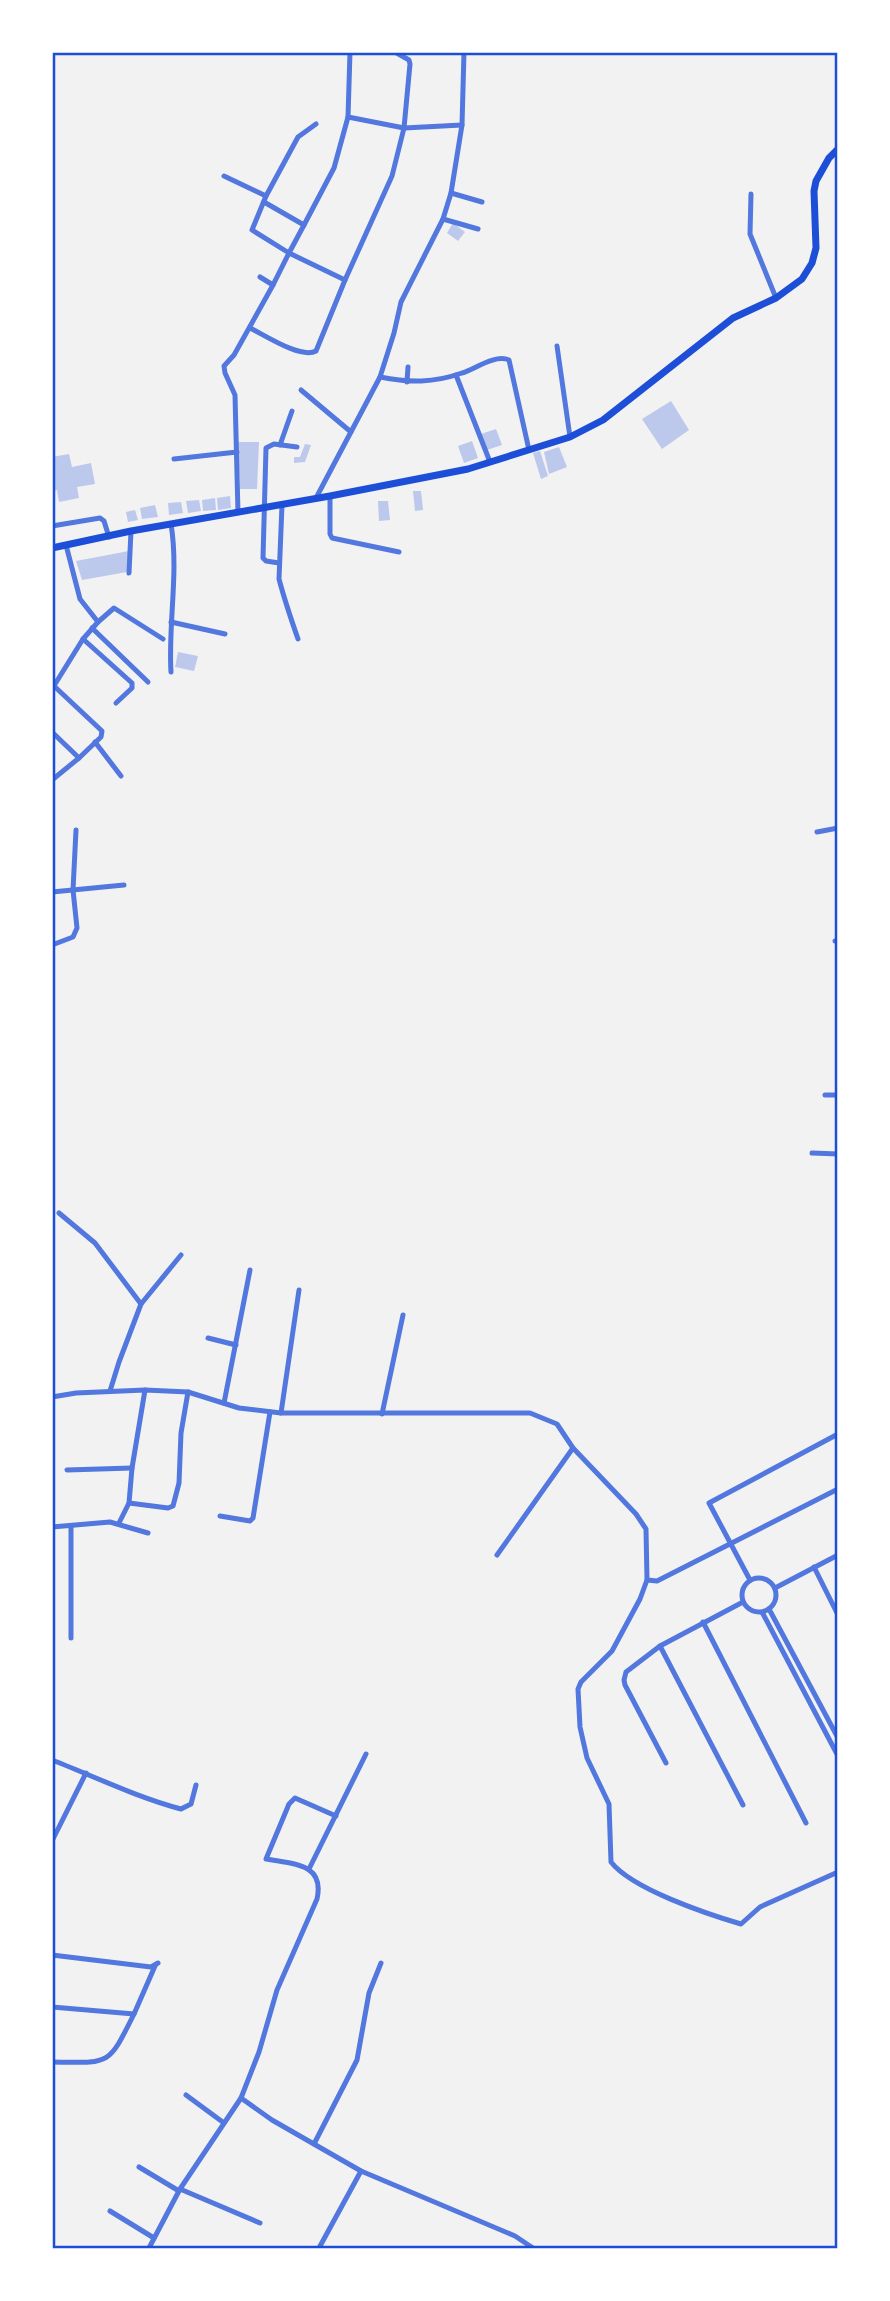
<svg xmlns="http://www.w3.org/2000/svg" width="890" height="2301" font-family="'DM Sans',sans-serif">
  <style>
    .building { fill: #bdc9ec }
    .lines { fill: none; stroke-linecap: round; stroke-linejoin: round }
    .minor { stroke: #5277de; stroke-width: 5 }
    .secondary { stroke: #1d4ed8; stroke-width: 7 }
    .neatline { fill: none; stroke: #1d4ed8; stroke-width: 2.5 }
  </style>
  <rect width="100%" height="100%" fill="#f2f2f2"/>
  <g class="building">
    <path d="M453 223 465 232 458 241 447 233Z"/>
    <path d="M671 401 689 430 662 449 642 419Z"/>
    <path d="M496 429 502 445 487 450 481 434Z"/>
    <path d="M472 441 478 458 464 463 458 446Z"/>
    <path d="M238 442H259L257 489H240Z"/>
    <path d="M305 444 311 445 305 462 294 463V457H300Z"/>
    <path d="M559 447 567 467 549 474 544 452Z"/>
    <path d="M540 451 548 476 541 479 533 453Z"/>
    <path d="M69 454 72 467 91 463 95 484 77 487 79 498 59 502 57 490 52 491V457Z"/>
    <path d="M413 491H421L423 510 415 511Z"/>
    <path d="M230 496 231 508 218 510 217 498Z"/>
    <path d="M215 498 216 510 203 511 202 500Z"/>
    <path d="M199 500 201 511 188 513 186 501Z"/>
    <path d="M378 501H388L390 520 379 521Z"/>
    <path d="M181 502 183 513 169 515 168 503Z"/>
    <path d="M155 505 158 517 142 519 140 508Z"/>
    <path d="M135 510 138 520 128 522 126 512Z"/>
    <path d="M129 551 127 572 82 580 76 561Z"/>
    <path d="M178 652 198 656 194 671 175 667Z"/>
  </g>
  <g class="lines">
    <g class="minor">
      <path d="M350 52 348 117 404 128 462 125"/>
      <path d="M224 176 266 196 252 230 289 253 273 285 260 277"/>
      <path d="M451 193 482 202"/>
      <path d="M751 194 750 234 776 298"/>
      <path d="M266 196 298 137 316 124"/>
      <path d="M264 202 304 225 289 253 345 280"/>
      <path d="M443 219 478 229"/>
      <path d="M304 225 334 168 348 117"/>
      <path d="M250 328C266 336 301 359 316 351L345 280 392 176 404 128 410 64 409 60 395 52"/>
      <path d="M557 346 570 437"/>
      <path d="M456 375 490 462"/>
      <path d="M380 377C410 383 433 383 462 373 475 369 495 354 509 360L529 450"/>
      <path d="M407 382 408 367"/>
      <path d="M301 390 351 432"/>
      <path d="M280 445 292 411"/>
      <path d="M174 459 237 452"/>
      <path d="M330 496V534L332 538 399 552"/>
      <path d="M316 498 380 377 394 333 401 302 443 219 451 193 462 125 464 52"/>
      <path d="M282 505 279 579C284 598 291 619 298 639"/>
      <path d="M238 513 235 395 225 373 224 366 234 355 273 285"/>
      <path d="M171 524C179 573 168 623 171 672"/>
      <path d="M52 526 100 518 104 521 109 537"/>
      <path d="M279 563 266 561 263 558 266 448 274 444 297 447"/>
      <path d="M129 573 131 531"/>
      <path d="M98 622 114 608 163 639"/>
      <path d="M171 622 225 634"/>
      <path d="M92 628 148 682"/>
      <path d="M83 639 132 683V688L116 703"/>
      <path d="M54 686 102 731 101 737 79 758"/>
      <path d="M52 689 83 639 98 622 80 599 66 545"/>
      <path d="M52 732 79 758 52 780"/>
      <path d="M95 742 121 776"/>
      <path d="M817 832 838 828"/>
      <path d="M52 892 124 885"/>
      <path d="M835 941H838"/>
      <path d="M52 945 73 937 77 928 73 890 76 830"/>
      <path d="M825 1095H838"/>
      <path d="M812 1153 838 1154"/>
      <path d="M59 1213 95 1243 141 1304"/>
      <path d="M208 1338 236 1345"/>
      <path d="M110 1391 119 1362 141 1304 181 1255"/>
      <path d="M52 1397 76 1393 145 1390 188 1392 239 1408 281 1413H530L557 1424 573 1448 636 1514 646 1529 647 1580 640 1599 612 1651 581 1682 578 1689 580 1727 587 1758 609 1804 611 1862C632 1889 707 1914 741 1924L760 1907 838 1872"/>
      <path d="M224 1403 250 1270"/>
      <path d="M281 1413 299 1290"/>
      <path d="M382 1414 403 1315"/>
      <path d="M67 1470 132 1468"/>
      <path d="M129 1503 168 1508 173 1506 179 1483 181 1433 188 1392"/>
      <path d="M220 1516 250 1521 253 1518 270 1412"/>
      <path d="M119 1523 129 1503 132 1468 145 1390"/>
      <path d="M71 1526V1638"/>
      <path d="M52 1527 110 1522 148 1533"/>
      <path d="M497 1555 573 1448"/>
      <path d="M814 1567 838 1615"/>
      <circle cx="759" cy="1595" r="17"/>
      <path d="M647 1580 657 1581 838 1489"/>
      <path d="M750 1580 709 1503 838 1434"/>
      <path d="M775 1588 838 1555"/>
      <path d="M769 1609 838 1738"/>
      <path d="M762 1612 838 1756"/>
      <path d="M703 1622 806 1823"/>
      <path d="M660 1646 743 1805"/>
      <path d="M52 1760C96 1777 136 1797 181 1809L191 1804 196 1785"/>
      <path d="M666 1763 625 1685 624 1680 626 1672 660 1646 743 1602"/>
      <path d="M52 1841 86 1773"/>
      <path d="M309 1869 366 1754"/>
      <path d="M52 1955 151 1967 158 1963"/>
      <path d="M52 2007 134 2014 155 1966"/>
      <path d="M52 2062C111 2063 108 2066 134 2014"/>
      <path d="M186 2095 224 2123"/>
      <path d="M241 2098 272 2120 361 2171 515 2236 533 2248"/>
      <path d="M314 2144 357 2060 369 1993 381 1963"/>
      <path d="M139 2167 179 2191"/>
      <path d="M180 2189 260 2223"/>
      <path d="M110 2211 154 2238"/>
      <path d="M149 2248 180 2189 241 2098 259 2052 277 1990 317 1899C325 1863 293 1864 266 1859L289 1804 295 1798 336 1816"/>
      <path d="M319 2248 361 2171"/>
    </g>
    <path class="secondary" d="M52 548 131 531 330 496 468 469 570 437 603 420 733 318 776 298 802 279 812 263 816 248 814 191 816 181 829 158 838 149"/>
  </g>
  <rect width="890" height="2301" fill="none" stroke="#ffffff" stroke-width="108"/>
  <rect x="54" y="54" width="782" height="2193" class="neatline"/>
</svg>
